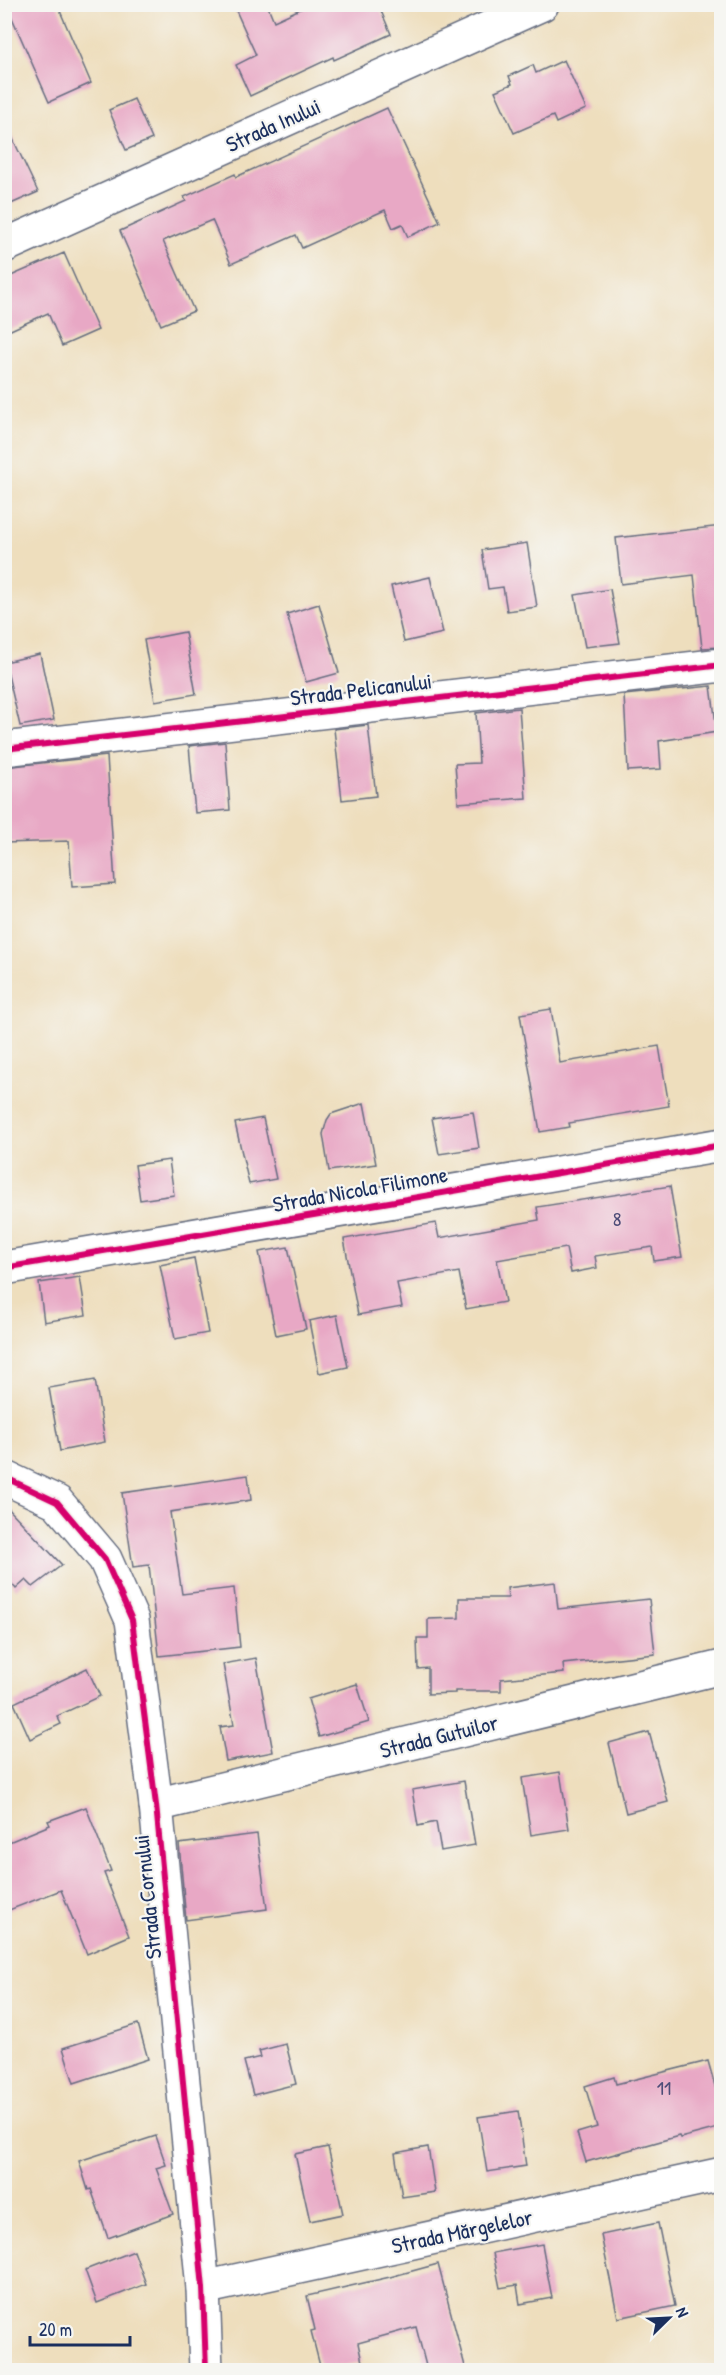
<svg xmlns="http://www.w3.org/2000/svg" width="726" height="2375" font-family="'Patrick Hand',sans-serif">
  <style>
    .building { fill: #e8a8c5 }
    .lines { fill: none; stroke-linecap: round; stroke-linejoin: round }
    .street-casing { stroke: #656c7f; stroke-width: 36 }
    .street { stroke: #fff; stroke-width: 33 }
    .cycleway-casing { stroke: #f6f6f2; stroke-width: 10 }
    .cycleway { stroke: #d6006c; stroke-width: 6 }
    .labels { text-anchor: middle; stroke-width: 4.5; stroke-linejoin: round; paint-order: stroke }
    .number-label { font-size: 20px; fill: #4e4d78 }
    .street-label { font-size: 22px; fill: #1b2f5e; stroke: #f6f6f2 }
  </style>
  <rect width="100%" height="100%" fill="#f6f6f2"/>
  <filter id="ink" filterUnits="userSpaceOnUse"><feTurbulence type="fractalNoise" baseFrequency=".0167" numOctaves="2"/><feDisplacementMap in="SourceGraphic" scale="12" xChannelSelector="R" yChannelSelector="G"/><feConvolveMatrix kernelMatrix="1 2 1 2 8 2 1 2 1" color-interpolation-filters="sRGB"/></filter>
  <filter id="wash" filterUnits="userSpaceOnUse"><feTurbulence type="fractalNoise" baseFrequency=".008" numOctaves="4" result="noise"/><feDisplacementMap in="SourceGraphic" scale="24" xChannelSelector="R" yChannelSelector="G"/><feGaussianBlur stdDeviation="1.35" result="paint"/><feColorMatrix in="noise" values="0 0 0 0 0 0 0 0 0 0 0 0 0 0 0 0 0 1.4 0 .05"/><feComposite in="paint" operator="in"/></filter>
  <g filter="url(#wash)">
    <rect width="100%" height="100%" fill="#eedebd"/>
    <g id="blocks">
      <g class="building">
        <path d="M6 4H57L91 83 49 102Z"/>
        <path d="M233 4H267L274 21 311 4H378L391 34 334 60 333 57 250 96 236 65 256 55Z"/>
        <path d="M564 60 586 109 556 123 553 116 514 133 495 91 512 84 509 76 533 65 536 73Z"/>
        <path d="M134 99 152 139 126 150 109 110Z"/>
        <path d="M387 108 440 222 408 237 402 224 393 228 385 210 302 248 296 235 231 264 212 220 163 241 194 311 161 325 120 231 186 201 184 197 235 174 236 177Z"/>
        <path d="M4 120 38 192 4 207Z"/>
        <path d="M64 253 98 330 62 346 48 313 4 333V279Z"/>
        <path d="M722 526V647L702 648 694 575 621 584 616 538Z"/>
        <path d="M527 543 537 607 507 611 503 587 488 589 482 550Z"/>
        <path d="M430 577 443 633 404 642 391 586Z"/>
        <path d="M610 589 620 643 585 647 575 595Z"/>
        <path d="M319 604 339 673 306 682 287 614Z"/>
        <path d="M185 632 196 694 155 701 144 640Z"/>
        <path d="M40 654 54 720 20 726 5 662Z"/>
        <path d="M711 686 717 732 659 741 661 769 628 771 624 695Z"/>
        <path d="M519 708 526 798 458 803 455 764 479 763 476 713Z"/>
        <path d="M368 725 376 796 342 800 334 729Z"/>
        <path d="M225 742 230 810 195 813 189 746Z"/>
        <path d="M107 756 115 884 72 887 69 841 4 843V767Z"/>
        <path d="M551 1009 560 1063 659 1046 669 1106 569 1123 570 1127 540 1132 520 1014Z"/>
        <path d="M364 1103 376 1164 329 1171 323 1134 327 1120 331 1114Z"/>
        <path d="M473 1112 479 1148 439 1154 432 1118Z"/>
        <path d="M263 1118 276 1179 249 1184 235 1123Z"/>
        <path d="M169 1160 174 1195 140 1200 135 1165Z"/>
        <path d="M670 1186 682 1257 654 1261 652 1247 595 1256 597 1268 571 1273 566 1248 497 1260 505 1302 466 1309 459 1272 397 1283 402 1307 358 1315 344 1239 436 1223 439 1238 539 1220 537 1207Z"/>
        <path d="M288 1247 306 1329 276 1335 259 1252Z"/>
        <path d="M194 1258 208 1333 175 1339 160 1265Z"/>
        <path d="M80 1277 86 1315 44 1322 39 1283Z"/>
        <path d="M337 1315 348 1367 319 1373 309 1321Z"/>
        <path d="M95 1380 105 1442 60 1451 49 1388Z"/>
        <path d="M248 1475 251 1500 170 1512 182 1594 234 1588 240 1647 159 1656 149 1565 133 1567 122 1493Z"/>
        <path d="M4 1504 62 1565 33 1587 26 1580 16 1589 4 1575Z"/>
        <path d="M555 1582 558 1609 649 1599 655 1654 563 1664 564 1673 501 1679V1691H455V1693L428 1694V1668L418 1669 417 1638H428V1619L459 1618V1598H508L507 1588Z"/>
        <path d="M256 1658 273 1752 226 1761 220 1727 234 1725 223 1664Z"/>
        <path d="M87 1668 100 1696 57 1716 61 1724 30 1739 14 1703Z"/>
        <path d="M357 1684 369 1722 319 1737 308 1699Z"/>
        <path d="M649 1732 668 1802 626 1813 609 1743Z"/>
        <path d="M560 1772 569 1829 531 1835 522 1778Z"/>
        <path d="M464 1781 475 1845 441 1851 436 1822 418 1826 412 1790Z"/>
        <path d="M86 1807 111 1871 104 1873 129 1936 87 1954 61 1890 4 1912V1844L50 1825 48 1821Z"/>
        <path d="M257 1834 267 1909 186 1920 179 1844Z"/>
        <path d="M138 2024 148 2059 74 2083 63 2048Z"/>
        <path d="M286 2044 296 2084 253 2095 244 2061 261 2057 259 2051Z"/>
        <path d="M708 2061 722 2111V2127L680 2138 679 2136 586 2162 577 2133 597 2127 585 2086 614 2077 616 2084Z"/>
        <path d="M518 2111 526 2166 487 2172 478 2117Z"/>
        <path d="M156 2136 166 2165 156 2168 173 2214 108 2238 91 2189 88 2190 79 2161Z"/>
        <path d="M328 2147 343 2214 310 2221 295 2154Z"/>
        <path d="M428 2147 435 2192 402 2197 395 2153Z"/>
        <path d="M658 2223 675 2306 618 2318 601 2235Z"/>
        <path d="M542 2244 552 2298 520 2304 517 2285 500 2288 493 2253Z"/>
        <path d="M134 2251 146 2284 97 2303 85 2270Z"/>
        <path d="M438 2264 466 2370H427L416 2327 358 2343 362 2362 321 2370 311 2331 315 2330 307 2296 390 2277Z"/>
      </g>
    </g>
  </g>
  <g filter="url(#ink)">
    <use href="#blocks" fill-opacity="0" stroke="#656c7f" stroke-width="1.5"/>
    <g class="lines">
      <defs>
        <g id="street">
          <path d="M4 246 542 4"/>
          <path d="M4 749 722 665"/>
          <path d="M4 1268 722 1145"/>
          <path d="M4 1477 57 1502 105 1559 132 1620 156 1805 203 2288 206 2370"/>
          <path d="M156 1805 722 1667"/>
          <path d="M203 2288 722 2174"/>
        </g>
      </defs>
      <use href="#street" class="street-casing"/>
      <use href="#street" class="street"/>
      <defs>
        <g id="cycleway">
          <path d="M4 749 722 665"/>
          <path d="M4 1268 722 1145"/>
          <path d="M4 1477 57 1502 105 1559 132 1620 156 1805 203 2288 206 2370"/>
        </g>
      </defs>
      <use href="#cycleway" class="cycleway-casing"/>
      <use href="#cycleway" class="cycleway"/>
    </g>
  </g>
  <g class="labels">
    <g class="number-label">
      <text x="617" y="1226">8</text>
      <text x="664" y="2095">11</text>
    </g>
    <g class="street-label">
      <text transform="translate(273 125) rotate(-24)" y="8">Strada Inului</text>
      <text transform="translate(361 689) rotate(-7)" y="8">Strada Pelicanului</text>
      <text transform="translate(360 1189) rotate(-10)" y="8">Strada Nicola Filimone</text>
      <text transform="translate(439 1736) rotate(-14)" y="8">Strada Gutuilor</text>
      <text transform="translate(147 1897) rotate(-96)" y="8">Strada Cornului</text>
      <text transform="translate(462 2231) rotate(-12)" y="8">Strada Mărgelelor</text>
    </g>
  </g>
  <rect width="726" height="2375" fill="none" stroke="#f6f6f2" stroke-width="24"/>
  <g transform="translate(669 2318) rotate(66)" stroke="#f6f6f2" stroke-width="4.5" paint-order="stroke">
  <path d="M0-4.5L10 22L0 15L-10 22Z" fill="#1b2f5e"/>
  <text y="-9" font-size="16" font-weight="bold" text-anchor="middle" fill="#1b2f5e">N</text>
  </g>
  <path d="M30 2336v9h100v-9" fill="none" stroke="#1b2f5e" stroke-width="3"/>
  <text x="39" y="2336" font-size="18" fill="#1b2f5e" stroke="#f6f6f2" stroke-width="4.5" paint-order="stroke">20 m</text>
</svg>
